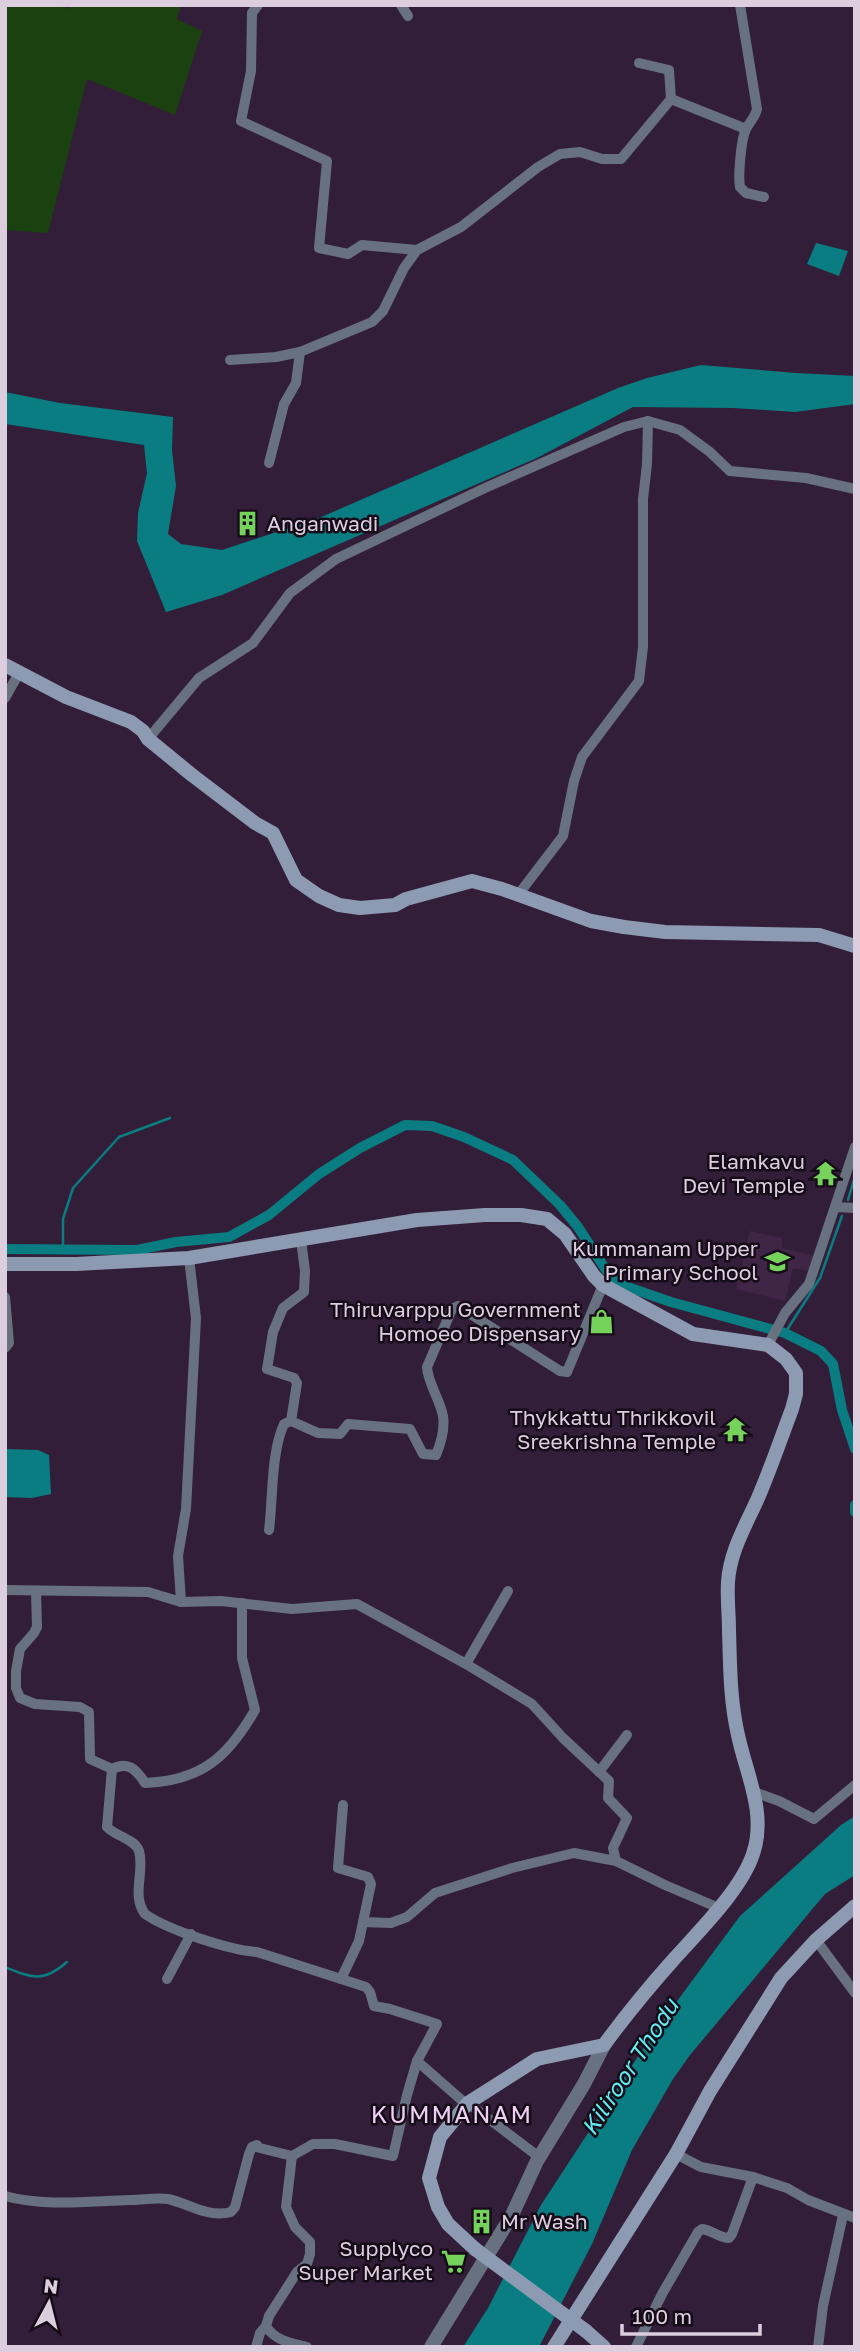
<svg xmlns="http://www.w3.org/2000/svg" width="860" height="2352" font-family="'Golos Text',sans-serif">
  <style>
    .built { fill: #3f2546 }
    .green { fill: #1a410f }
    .water { fill: #097d81 }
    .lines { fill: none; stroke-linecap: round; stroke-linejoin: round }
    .stream { stroke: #097d81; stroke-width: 2.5 }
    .canal { stroke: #097d81; stroke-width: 10 }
    .minor { stroke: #687180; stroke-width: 10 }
    .tertiary { stroke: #687180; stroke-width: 14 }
    .secondary { stroke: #8c9bb2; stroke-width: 14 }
    .secondary-bridge { stroke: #8c9bb2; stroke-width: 14 }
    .labels { text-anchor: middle; stroke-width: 5; stroke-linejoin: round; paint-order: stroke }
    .poi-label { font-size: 21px; fill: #dccedf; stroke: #160c18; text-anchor: end }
    .water-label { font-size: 23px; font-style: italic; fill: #61ecf2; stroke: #160c18 }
    .quarter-label { font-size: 24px; letter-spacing: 2px; fill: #edd0f4; stroke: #160c18 }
  </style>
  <rect width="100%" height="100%" fill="#331e39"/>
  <path class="built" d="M750 1231 782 1238V1248L814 1256 810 1271 793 1268 785 1301 736 1289Z"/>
  <path class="green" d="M5 5H58L69 9 70 5H181L177 19 202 31 175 115 87 79 48 233 5 230Z"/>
  <g class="water">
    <path d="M816 243 848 251 839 276 807 264Z"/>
    <path d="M701 365 796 373 855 376V404L795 412 733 408 633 407 537 458 222 595 166 612 137 541 138 513 147 473 144 445 5 424V392L60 403 173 417 172 450 176 486 168 534 181 544 222 550 319 518 618 388 647 378Z"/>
    <path d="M5 1449 38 1450 49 1455 51 1494 32 1498 5 1497Z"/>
    <path d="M855 1816V1875L825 1894 690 2055 673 2079 632 2150 592 2244 539 2347H463L488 2308 541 2205 652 2035 740 1916 841 1825Z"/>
  </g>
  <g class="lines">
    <g class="stream">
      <path d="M848 1200 855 1176"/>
      <path d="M63 1250V1219L73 1188 119 1137 170 1118"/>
      <path d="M785 1333 820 1278 842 1216"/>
      <path d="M5 1967C32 1978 43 1983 67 1962"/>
    </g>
    <g class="canal">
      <path d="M5 1249 137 1250 176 1242 229 1237 269 1215 319 1174 360 1148 405 1125 432 1126 464 1137 513 1160 560 1205 578 1227 606 1270 619 1284 671 1302 785 1333 821 1351 833 1364 842 1410 855 1449"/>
      <path d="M855 1505V1512"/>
    </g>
    <g class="minor">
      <path d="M258 5 252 13 251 71 241 121 327 161 319 248 348 254 362 245 417 250"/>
      <path d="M401 5 408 16"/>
      <path d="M740 5 757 109C755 118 750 121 746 129 741 139 738 176 740 187L746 193 764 197"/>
      <path d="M639 63 669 70 671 99 746 129"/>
      <path d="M230 360 276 357 300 352 372 322 383 311 404 268 417 250 461 227 538 167 560 154 580 152 602 159H621L671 99"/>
      <path d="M269 463 284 404 296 383 300 352"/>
      <path d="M5 698 19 673"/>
      <path d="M148 739 199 678 253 643 290 593 336 559 485 488 624 427 648 421 680 430 710 452 730 471 806 478 855 489"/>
      <path d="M518 895 563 836 574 781 582 757 639 681 643 647V499L647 464 648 421"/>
      <path d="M835 1207 855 1208"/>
      <path d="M5 1297 9 1343 5 1348"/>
      <path d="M768 1345 785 1313 809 1284 855 1147"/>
      <path d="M291 1421 297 1383 294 1378 267 1369 273 1332 283 1308 304 1292 305 1271 301 1240"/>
      <path d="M269 1530C273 1498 271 1452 284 1424L291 1421 318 1433 340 1434 348 1424 410 1429 423 1454 436 1455C441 1443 445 1429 443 1416 440 1399 428 1384 427 1367L452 1309 458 1306 560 1371 567 1372 603 1285"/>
      <path d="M5 1590 148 1592 181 1602 221 1601 292 1609 357 1604 466 1664 532 1704 563 1738 609 1781 608 1798 627 1818 613 1848 616 1861 665 1885 719 1908"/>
      <path d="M181 1602 178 1556 186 1509 196 1318 189 1258"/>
      <path d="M466 1664 508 1591"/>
      <path d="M112 1769C128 1761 136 1769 145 1783 201 1781 228 1757 255 1710L242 1658V1603"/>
      <path d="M599 1772 627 1735"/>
      <path d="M754 1792 779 1801 814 1819 855 1785"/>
      <path d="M363 1922 391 1923 407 1917 435 1893 512 1868 574 1853 616 1861"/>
      <path d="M816 1940 855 1993"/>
      <path d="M167 1979 191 1934"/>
      <path d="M341 1979 359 1941 371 1884 368 1877 338 1868 343 1805"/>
      <path d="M417 2061 466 2104"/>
      <path d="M468 2103 539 2157"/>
      <path d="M676 2154 701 2167 753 2177 787 2188 808 2200 855 2218"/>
      <path d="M292 2156 286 2207 295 2227 310 2242V2254L307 2264 297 2272 269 2316 266 2326C275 2341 291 2343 307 2347"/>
      <path d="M5 2196C44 2207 90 2201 130 2200 142 2200 157 2197 168 2199 190 2204 208 2218 231 2212L235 2207 249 2154 252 2147 257 2145 256 2147 292 2156 313 2144H335L393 2156 407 2095 417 2061 437 2024 390 2009 374 2006 370 1992 366 1987 257 1952C229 1950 168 1930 145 1914 131 1895 145 1872 139 1851 135 1839 115 1836 107 1827L112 1769 90 1759 89 1712 80 1707 35 1704 20 1698 16 1688V1671L20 1649 34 1633 37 1627 36 1591"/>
      <path d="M256 2347 260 2333 266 2326"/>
      <path d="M636 2347 662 2294 698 2232 702 2229C712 2230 719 2238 729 2238L732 2234 753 2177"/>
      <path d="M818 2347 823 2306 843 2215"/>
    </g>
    <path class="tertiary" d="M431 2347 512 2215 537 2161 584 2084 604 2045"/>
    <g class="secondary">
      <path d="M5 665 66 697 131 722 143 731 148 739 192 775 255 823 273 833 296 880 319 896 339 905 360 908 395 905 406 899 472 881 502 889 591 921 624 927 665 932 819 935 855 946"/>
      <path d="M5 1264H76L189 1258 417 1220 485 1215H521L547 1219 565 1234 594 1276 603 1285 693 1334 768 1345 786 1359 796 1373V1394L792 1409C781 1438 771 1468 758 1498 746 1525 730 1551 728 1582 727 1598 729 1614 729 1630 730 1664 730 1701 738 1735 746 1774 767 1813 753 1854 741 1890 699 1931 674 1959 649 1987 626 2015 604 2045L537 2059 468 2103 440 2137 429 2178 438 2207 448 2224 475 2249"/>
      <path d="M586 2331 604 2347"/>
      <path d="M554 2347 676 2154 710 2091 781 1978 816 1940 855 1906"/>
    </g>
    <path class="secondary-bridge" d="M475 2249 586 2331"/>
  </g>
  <defs>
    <symbol id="building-bare" viewBox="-9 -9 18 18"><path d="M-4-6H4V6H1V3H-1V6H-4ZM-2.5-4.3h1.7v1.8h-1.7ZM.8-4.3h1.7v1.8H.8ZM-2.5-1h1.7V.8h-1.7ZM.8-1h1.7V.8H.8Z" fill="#75d25b" stroke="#160c18" stroke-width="2.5" paint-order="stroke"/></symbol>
    <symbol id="temple-bare" viewBox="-9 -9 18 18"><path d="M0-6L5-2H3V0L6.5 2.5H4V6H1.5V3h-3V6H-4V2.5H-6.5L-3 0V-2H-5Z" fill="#75d25b" stroke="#160c18" stroke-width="2.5" paint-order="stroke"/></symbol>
    <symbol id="school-bare" viewBox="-9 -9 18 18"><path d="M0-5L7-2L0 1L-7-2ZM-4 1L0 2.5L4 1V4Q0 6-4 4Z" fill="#75d25b" stroke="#160c18" stroke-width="2.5" paint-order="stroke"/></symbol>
    <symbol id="shop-bare" viewBox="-9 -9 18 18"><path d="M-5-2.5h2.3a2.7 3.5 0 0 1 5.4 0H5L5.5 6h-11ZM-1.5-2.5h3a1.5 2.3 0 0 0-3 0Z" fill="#75d25b" stroke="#160c18" stroke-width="2.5" paint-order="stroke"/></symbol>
    <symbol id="supermarket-bare" viewBox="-9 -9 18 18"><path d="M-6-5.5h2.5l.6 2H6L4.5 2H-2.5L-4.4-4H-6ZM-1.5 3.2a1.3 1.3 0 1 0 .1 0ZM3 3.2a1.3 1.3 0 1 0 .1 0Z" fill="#75d25b" stroke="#160c18" stroke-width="2.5" paint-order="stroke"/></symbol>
  </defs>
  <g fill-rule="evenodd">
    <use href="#building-bare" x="230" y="506" width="35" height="35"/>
    <use href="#temple-bare" x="808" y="1156" width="35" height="35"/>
    <use href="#school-bare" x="760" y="1244" width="35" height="35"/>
    <use href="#shop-bare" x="584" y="1304" width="35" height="35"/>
    <use href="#temple-bare" x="718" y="1412" width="35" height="35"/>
    <use href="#building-bare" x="464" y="2204" width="35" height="35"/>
    <use href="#supermarket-bare" x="436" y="2244" width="35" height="35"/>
  </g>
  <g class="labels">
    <g class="poi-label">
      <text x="267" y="531" text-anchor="start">Anganwadi</text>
      <text x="805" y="1169">Elamkavu<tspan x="805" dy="24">Devi Temple</tspan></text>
      <text x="758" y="1256">Kummanam Upper<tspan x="758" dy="24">Primary School</tspan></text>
      <text x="581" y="1317">Thiruvarppu Government<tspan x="581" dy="24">Homoeo Dispensary</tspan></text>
      <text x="716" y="1425">Thykkattu Thrikkovil<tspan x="716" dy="24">Sreekrishna Temple</tspan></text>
      <text x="501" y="2229" text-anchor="start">Mr Wash</text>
      <text x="433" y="2256">Supplyco<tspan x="433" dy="24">Super Market</tspan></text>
    </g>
    <g class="water-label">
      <text transform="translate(630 2067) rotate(-57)" y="8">Kiliroor Thodu</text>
    </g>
    <g class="quarter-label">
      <text x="452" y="2123">KUMMANAM</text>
    </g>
  </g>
  <rect width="860" height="2352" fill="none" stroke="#dccedf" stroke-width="14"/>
  <g transform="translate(49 2303) rotate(7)" stroke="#160c18" stroke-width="5" paint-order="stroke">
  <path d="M0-5L12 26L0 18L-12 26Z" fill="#dccedf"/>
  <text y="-10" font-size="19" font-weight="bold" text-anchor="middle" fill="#dccedf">N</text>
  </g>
  <path d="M622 2324v10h138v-10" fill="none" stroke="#dccedf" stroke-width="3.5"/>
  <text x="632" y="2324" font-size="21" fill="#dccedf" stroke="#160c18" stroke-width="5" paint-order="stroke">100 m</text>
</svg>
